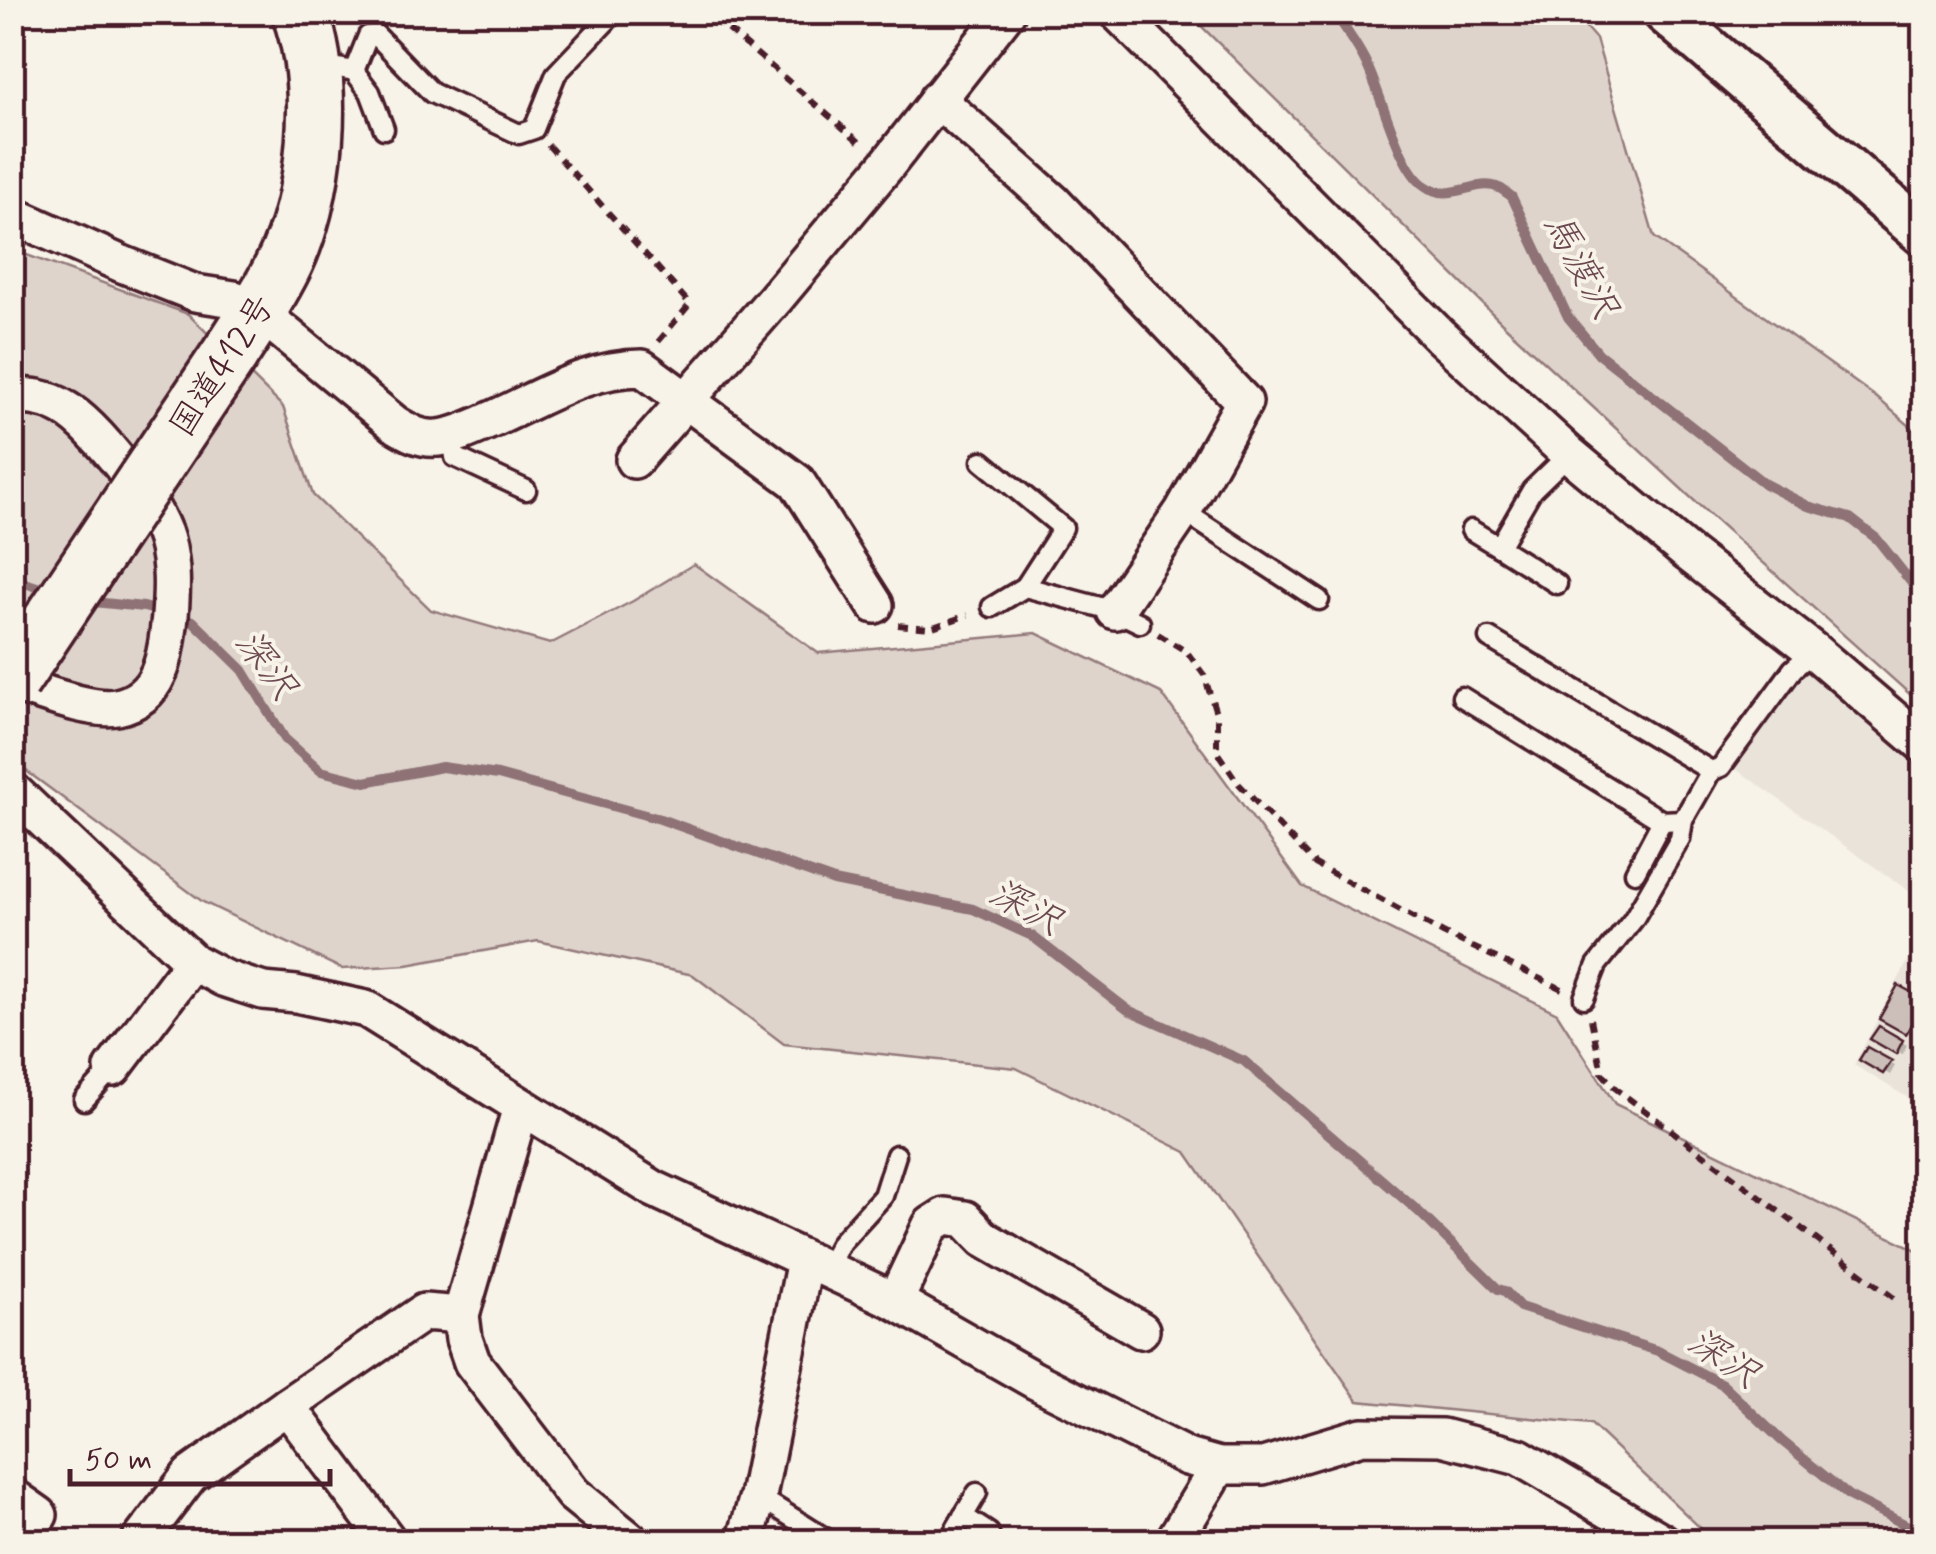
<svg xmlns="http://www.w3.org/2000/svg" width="1936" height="1554" font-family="Mynerve,'Klee One',sans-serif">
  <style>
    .built { fill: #eae3da }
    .green { fill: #ded4cc; stroke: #947a7c; stroke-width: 2.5 }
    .shadow { fill: #0003 }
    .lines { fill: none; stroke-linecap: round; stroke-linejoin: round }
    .stream { stroke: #8e7275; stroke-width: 10 }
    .building { fill: #ccbfb9; stroke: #4a1f2b; stroke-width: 2.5 }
    .service-casing { stroke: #4a1f2b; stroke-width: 25 }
    .minor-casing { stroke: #4a1f2b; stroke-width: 42 }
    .tertiary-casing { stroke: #4a1f2b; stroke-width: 50 }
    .trunk-casing { stroke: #4a1f2b; stroke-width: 62 }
    .path { stroke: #4a1f2b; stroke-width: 6; stroke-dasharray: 10 8; stroke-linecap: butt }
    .service { stroke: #f7f3e8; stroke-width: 18 }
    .minor { stroke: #f7f3e8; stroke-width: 35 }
    .tertiary { stroke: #f7f3e8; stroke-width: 42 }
    .trunk { stroke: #f7f3e8; stroke-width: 55 }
    .trunk-bridge-casing { stroke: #4a1f2b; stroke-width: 62; stroke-linecap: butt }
    .trunk-bridge { stroke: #f7f3e8; stroke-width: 55 }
    .labels { text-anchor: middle; stroke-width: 8; stroke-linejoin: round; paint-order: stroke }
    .street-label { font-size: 35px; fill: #4a1f2b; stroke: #f7f3e8 }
    .water-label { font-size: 38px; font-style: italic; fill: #6c4950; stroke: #f7f3e8 }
  </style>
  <rect width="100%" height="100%" fill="#f7f3e8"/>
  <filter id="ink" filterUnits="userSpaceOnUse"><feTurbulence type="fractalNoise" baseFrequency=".01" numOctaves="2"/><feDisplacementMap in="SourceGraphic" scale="20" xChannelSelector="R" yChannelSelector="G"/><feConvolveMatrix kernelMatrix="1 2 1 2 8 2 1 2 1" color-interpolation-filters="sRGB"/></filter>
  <g filter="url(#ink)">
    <g class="built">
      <path d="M1818 671 1923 757V901L1736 769 1802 674Z"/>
      <path d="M1923 932V1107L1854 1065Z"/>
    </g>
    <g class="green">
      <path d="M1188 13H1573L1596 39 1654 237 1876 397 1923 437V706L1700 506 1504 325Z"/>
      <path d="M13 250 188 314 283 407 313 495 431 610 550 644 633 601 694 564 818 653 1036 633 1161 693 1302 886 1557 1013 1615 1104 1923 1253V1541H1714L1591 1424 1358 1401 1186 1152 1016 1068 784 1044 693 975 538 941 407 965 342 969 203 902 13 761Z"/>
    </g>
    <g class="shadow">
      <path d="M1899 988 1924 1002V1014L1912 1035 1882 1018Z"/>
      <path d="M1879 1029 1907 1045 1902 1054 1874 1038Z"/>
      <path d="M1868 1050 1895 1066 1890 1075 1862 1059Z"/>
    </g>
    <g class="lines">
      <g class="stream">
        <path d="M1335 12C1344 28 1356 43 1364 59 1381 90 1397 166 1424 185 1450 205 1475 177 1499 188 1504 190 1508 194 1512 197L1568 317 1599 354 1765 484 1808 506 1850 518 1877 539 1914 586 1924 603"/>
        <path d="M12 579 53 592"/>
        <path d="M83 601 144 607 193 621 243 670 285 739 321 771 365 782 442 767 498 775 660 819 834 881 973 909 1032 936 1128 1010 1244 1061 1418 1211 1498 1289 1505 1291 1520 1307 1658 1351 1722 1384 1782 1441 1849 1496 1924 1534"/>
      </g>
    </g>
    <g class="building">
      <path d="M1898 985 1924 999 1906 1034 1879 1019Z"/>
      <path d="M1879 1026 1903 1040 1896 1054 1870 1039Z"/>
      <path d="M1867 1047 1892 1061 1883 1074 1859 1060Z"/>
    </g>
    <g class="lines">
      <defs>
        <g id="service">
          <path d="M318 64 354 71 370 92 384 129"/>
          <path d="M354 71 368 36 375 34 432 93 519 134 534 129 556 74 615 12"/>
          <path d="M452 435 455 457 526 490"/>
          <path d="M982 461 1063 528 1025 587"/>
          <path d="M1183 511 1319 600"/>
          <path d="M1471 530 1499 547"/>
          <path d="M1557 584 1499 547 1532 490 1569 454"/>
          <path d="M992 607 1025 587 1115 611 1140 623"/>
          <path d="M1489 638 1711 771"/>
          <path d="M1462 697 1662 821 1683 820"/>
          <path d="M1635 872 1662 821"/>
          <path d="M1584 998 1597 965 1633 920 1680 839 1683 820 1711 771 1721 767 1793 669 1814 651"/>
          <path d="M84 1100 113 1068"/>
          <path d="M826 1270 841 1242 883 1196 896 1155"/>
          <path d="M758 1496 831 1542"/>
          <path d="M963 1516 989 1533"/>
          <path d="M948 1542 977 1493"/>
        </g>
        <g id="minor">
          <path d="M1117 12 1440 336 1569 454 1689 554 1814 651 1924 745"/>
          <path d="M937 99 1053 202 1244 402 1183 511 1115 611"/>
          <path d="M12 215 122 264 195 293 234 299 258 311 395 424C408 432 421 440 438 438 453 437 468 430 482 424 535 402 583 368 642 368L797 482 875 605"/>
          <path d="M12 396C32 396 47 398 64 408 96 426 156 504 166 540 173 565 172 590 170 616 166 654 162 698 117 707 91 712 39 691 12 683"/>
          <path d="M634 460 775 299 887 165 1007 12"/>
          <path d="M12 790 193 962 223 978 263 991 296 994 366 1009 654 1189 895 1301 1034 1380 1187 1457 1219 1466H1263L1362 1436 1442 1437 1519 1457 1663 1542"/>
          <path d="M113 1068 193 962"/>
          <path d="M521 1107 461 1315 464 1339 472 1362 573 1494 632 1542"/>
          <path d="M895 1301 931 1225 945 1216 965 1219 984 1239 1141 1330"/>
          <path d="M12 1496 39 1515"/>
          <path d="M139 1542 190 1475 287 1406"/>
          <path d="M389 1542 287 1406 424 1312 461 1315"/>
          <path d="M745 1542 758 1496 805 1260"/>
          <path d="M1173 1542 1219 1466"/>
        </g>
        <path id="tertiary" d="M1665 12 1924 234"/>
        <path id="trunk" d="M230 354C248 326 267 298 282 268 317 199 327 85 300 12"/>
      </defs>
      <use href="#service" class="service-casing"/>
      <use href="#minor" class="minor-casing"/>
      <use href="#tertiary" class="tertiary-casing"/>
      <use href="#trunk" class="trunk-casing"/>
      <g class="path">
        <path d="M678 12 723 25 863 145"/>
        <path d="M548 145 690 304 658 342"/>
        <path d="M898 625 930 628 968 615"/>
        <path d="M1158 634 1187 652 1204 675 1217 716V752L1239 784 1315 864 1443 933 1562 989"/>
        <path d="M1591 1019 1602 1073 1615 1088 1894 1298"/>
      </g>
      <use href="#service" class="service"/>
      <use href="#minor" class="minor"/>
      <use href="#tertiary" class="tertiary"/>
      <use href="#trunk" class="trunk"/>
      <defs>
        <path id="trunk-bridge" d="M12 680 230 354"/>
      </defs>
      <use href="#trunk-bridge" class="trunk-bridge-casing"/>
      <use href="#trunk-bridge" class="trunk-bridge"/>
    </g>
  </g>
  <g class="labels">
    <g class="street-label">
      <text transform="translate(221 365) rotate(-57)" y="12">国道412号</text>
    </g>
    <g class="water-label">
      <text transform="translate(1582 265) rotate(61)" y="13">馬渡沢</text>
      <text transform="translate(267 664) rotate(53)" y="13">深沢</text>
      <text transform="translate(1026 906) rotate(28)" y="13">深沢</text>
      <text transform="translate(1724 1357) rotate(33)" y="13">深沢</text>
    </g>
  </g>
  <rect width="1936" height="1554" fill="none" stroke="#f7f3e8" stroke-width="50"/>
  <rect x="25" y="25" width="1886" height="1504" fill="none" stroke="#4a1f2b" stroke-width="4" filter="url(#ink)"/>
  <path d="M70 1469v15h260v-15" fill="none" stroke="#4a1f2b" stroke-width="5"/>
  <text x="85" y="1469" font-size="30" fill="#4a1f2b" stroke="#f7f3e8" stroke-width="8" paint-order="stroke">50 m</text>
</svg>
